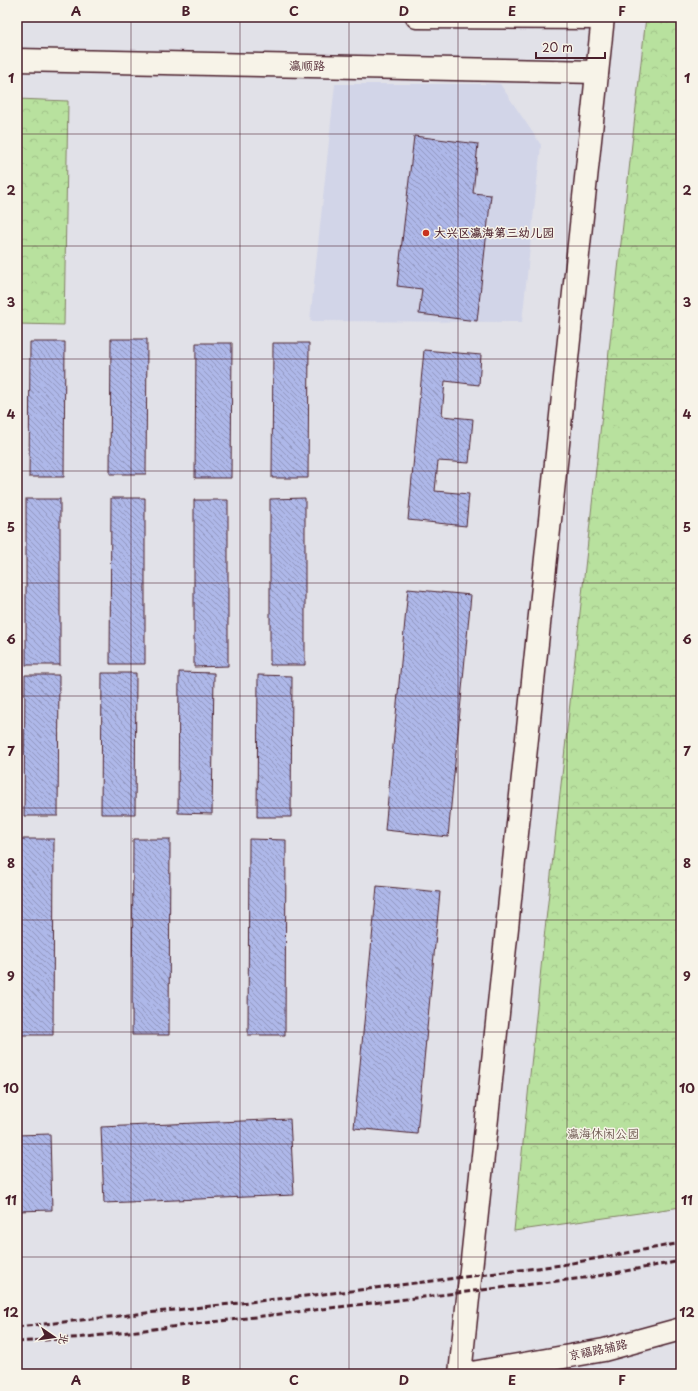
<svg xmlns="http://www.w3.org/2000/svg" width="698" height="1391" font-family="'Playpen Sans','LXGW WenKai TC',sans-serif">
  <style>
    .built { fill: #d2d5e8 }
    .park { fill: url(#park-crowns); stroke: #818064 }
    .building { fill: url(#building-back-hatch); stroke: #4a1f2b }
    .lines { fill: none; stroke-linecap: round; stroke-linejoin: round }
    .tertiary-casing { stroke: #4a1f2b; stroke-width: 25 }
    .secondary-casing { stroke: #4a1f2b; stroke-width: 25 }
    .tertiary { stroke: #f7f3e8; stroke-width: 22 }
    .secondary { stroke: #f7f3e8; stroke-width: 22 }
    .rail { stroke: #4a1f2b; stroke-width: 3; stroke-dasharray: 6 3; stroke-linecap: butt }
    .grid { fill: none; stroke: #4a1f2b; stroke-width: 1; stroke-opacity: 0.55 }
    .poi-dot { fill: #c8321e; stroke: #f7f3e8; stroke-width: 1.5 }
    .labels { text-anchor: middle; stroke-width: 3; stroke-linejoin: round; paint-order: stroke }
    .street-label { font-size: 12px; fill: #4a1f2b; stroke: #f7f3e8 }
    .poi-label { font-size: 12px; font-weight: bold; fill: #4a1f2b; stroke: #f7f3e8; text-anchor: start }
    .park-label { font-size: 12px; fill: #665048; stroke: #f7f3e8 }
    .neatline { fill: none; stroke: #4a1f2b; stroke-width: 1.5 }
    .grid-label { font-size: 13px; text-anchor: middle; font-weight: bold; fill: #4a1f2b }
  </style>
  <defs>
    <pattern id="park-crowns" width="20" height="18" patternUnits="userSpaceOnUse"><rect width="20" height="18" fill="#b8e19e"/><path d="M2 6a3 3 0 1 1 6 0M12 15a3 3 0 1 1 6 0" fill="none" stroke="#a0c188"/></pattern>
    <pattern id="building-back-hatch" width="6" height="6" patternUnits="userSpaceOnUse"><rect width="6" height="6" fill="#aeb8e9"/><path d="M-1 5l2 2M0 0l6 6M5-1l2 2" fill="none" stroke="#9095bd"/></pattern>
  </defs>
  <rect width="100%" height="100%" fill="#e1e1e8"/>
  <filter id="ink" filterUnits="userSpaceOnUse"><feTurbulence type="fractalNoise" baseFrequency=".025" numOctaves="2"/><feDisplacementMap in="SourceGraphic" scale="8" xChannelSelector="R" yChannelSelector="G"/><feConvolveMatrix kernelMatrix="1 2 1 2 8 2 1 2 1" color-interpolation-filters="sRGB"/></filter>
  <g filter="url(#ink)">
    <path class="built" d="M335 84H500L541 145 522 322 310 321Z"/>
    <g class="park">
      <path d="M646 17H681V1207L514 1231 545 929Z"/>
      <path d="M17 99 68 101 64 325 17 324Z"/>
    </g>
    <g class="building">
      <path d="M414 136 478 144 473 193 491 195 477 321 419 314 422 289 397 286Z"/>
      <path d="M111 339H147L146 474H110Z"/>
      <path d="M30 342H65L64 477H29Z"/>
      <path d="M196 343H232L231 478H195Z"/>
      <path d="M273 343H309L308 478H272Z"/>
      <path d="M424 350 481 355 479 385 445 381 442 416 473 419 469 463 438 461 435 491 469 494 466 526 408 520Z"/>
      <path d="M111 498H145V664H110Z"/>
      <path d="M305 498V665H270V499Z"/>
      <rect x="26" y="499" width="34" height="166"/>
      <path d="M194 500H228V666L194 667Z"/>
      <path d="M408 589 471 595 448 837 385 830Z"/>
      <path d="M179 672 214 673 212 814 178 813Z"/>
      <path d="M102 673H136L135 814H101Z"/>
      <path d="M25 675H59L58 816H24Z"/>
      <path d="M258 675 292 676 291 817H257Z"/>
      <path d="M17 839H54L53 1035H17Z"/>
      <path d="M133 839H170L169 1035H132Z"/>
      <path d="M249 839 286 840 285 1035H248Z"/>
      <path d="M377 886 440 892 417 1134 354 1128Z"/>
      <path d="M290 1119 294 1195 104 1203 101 1127Z"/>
      <path d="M50 1134 52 1210 17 1211V1135Z"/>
    </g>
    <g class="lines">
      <defs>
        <g id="tertiary">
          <path d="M460 1374 603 17"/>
          <path d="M466 1374 604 1350 681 1329"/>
        </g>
        <g id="secondary">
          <path d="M417 17 603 18"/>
          <path d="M17 60 597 72"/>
        </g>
      </defs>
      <use href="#tertiary" class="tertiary-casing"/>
      <use href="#secondary" class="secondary-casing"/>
      <use href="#tertiary" class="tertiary"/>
      <use href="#secondary" class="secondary"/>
      <g class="rail">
        <path d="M17 1327 351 1291 561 1265 681 1243"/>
        <path d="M17 1342 86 1337 592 1277 681 1261"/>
      </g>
    </g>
  </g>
  <path class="grid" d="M131 17V1374M240 17V1374M349 17V1374M458 17V1374M567 17V1374M17 134H681M17 246H681M17 359H681M17 471H681M17 583H681M17 696H681M17 808H681M17 920H681M17 1032H681M17 1144H681M17 1257H681"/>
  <circle class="poi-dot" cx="426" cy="233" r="4"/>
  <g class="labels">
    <g class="street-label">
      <text transform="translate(307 66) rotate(1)" y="4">瀛顺路</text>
      <text transform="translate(598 1350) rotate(-12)" y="4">京福路辅路</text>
    </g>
    <g class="poi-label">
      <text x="434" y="237">大兴区瀛海第三幼儿园</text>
    </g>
    <g class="park-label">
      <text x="603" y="1138">瀛海休闲公园</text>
    </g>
  </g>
  <rect width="698" height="1391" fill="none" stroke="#f7f3e8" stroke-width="44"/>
  <g transform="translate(54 1337) rotate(103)" stroke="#f7f3e8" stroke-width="3" paint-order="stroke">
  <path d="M0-3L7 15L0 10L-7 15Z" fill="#4a1f2b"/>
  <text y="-6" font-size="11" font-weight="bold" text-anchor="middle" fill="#4a1f2b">北</text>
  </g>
  <path d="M536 52v6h69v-6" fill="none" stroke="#4a1f2b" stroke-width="2"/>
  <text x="542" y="52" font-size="12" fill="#4a1f2b" stroke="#f7f3e8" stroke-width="3" paint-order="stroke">20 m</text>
  <rect x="22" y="22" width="654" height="1347" class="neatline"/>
  <g class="grid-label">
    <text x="76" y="16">A</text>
    <text x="186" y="16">B</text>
    <text x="294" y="16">C</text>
    <text x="404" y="16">D</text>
    <text x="512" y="16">E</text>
    <text x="622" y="16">F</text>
    <text x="11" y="83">1</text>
    <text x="687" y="83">1</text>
    <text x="11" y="195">2</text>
    <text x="687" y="195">2</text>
    <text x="11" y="307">3</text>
    <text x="687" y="307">3</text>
    <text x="11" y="419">4</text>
    <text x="687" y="419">4</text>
    <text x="11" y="532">5</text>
    <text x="687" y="532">5</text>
    <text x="11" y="644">6</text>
    <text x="687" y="644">6</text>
    <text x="11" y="756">7</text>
    <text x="687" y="756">7</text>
    <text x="11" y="868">8</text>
    <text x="687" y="868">8</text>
    <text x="11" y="981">9</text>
    <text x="687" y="981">9</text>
    <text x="11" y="1093">10</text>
    <text x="687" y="1093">10</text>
    <text x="11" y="1205">11</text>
    <text x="687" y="1205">11</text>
    <text x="11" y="1317">12</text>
    <text x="687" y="1317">12</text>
    <text x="76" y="1385">A</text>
    <text x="186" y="1385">B</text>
    <text x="294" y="1385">C</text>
    <text x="404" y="1385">D</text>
    <text x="512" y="1385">E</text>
    <text x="622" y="1385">F</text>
  </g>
</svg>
